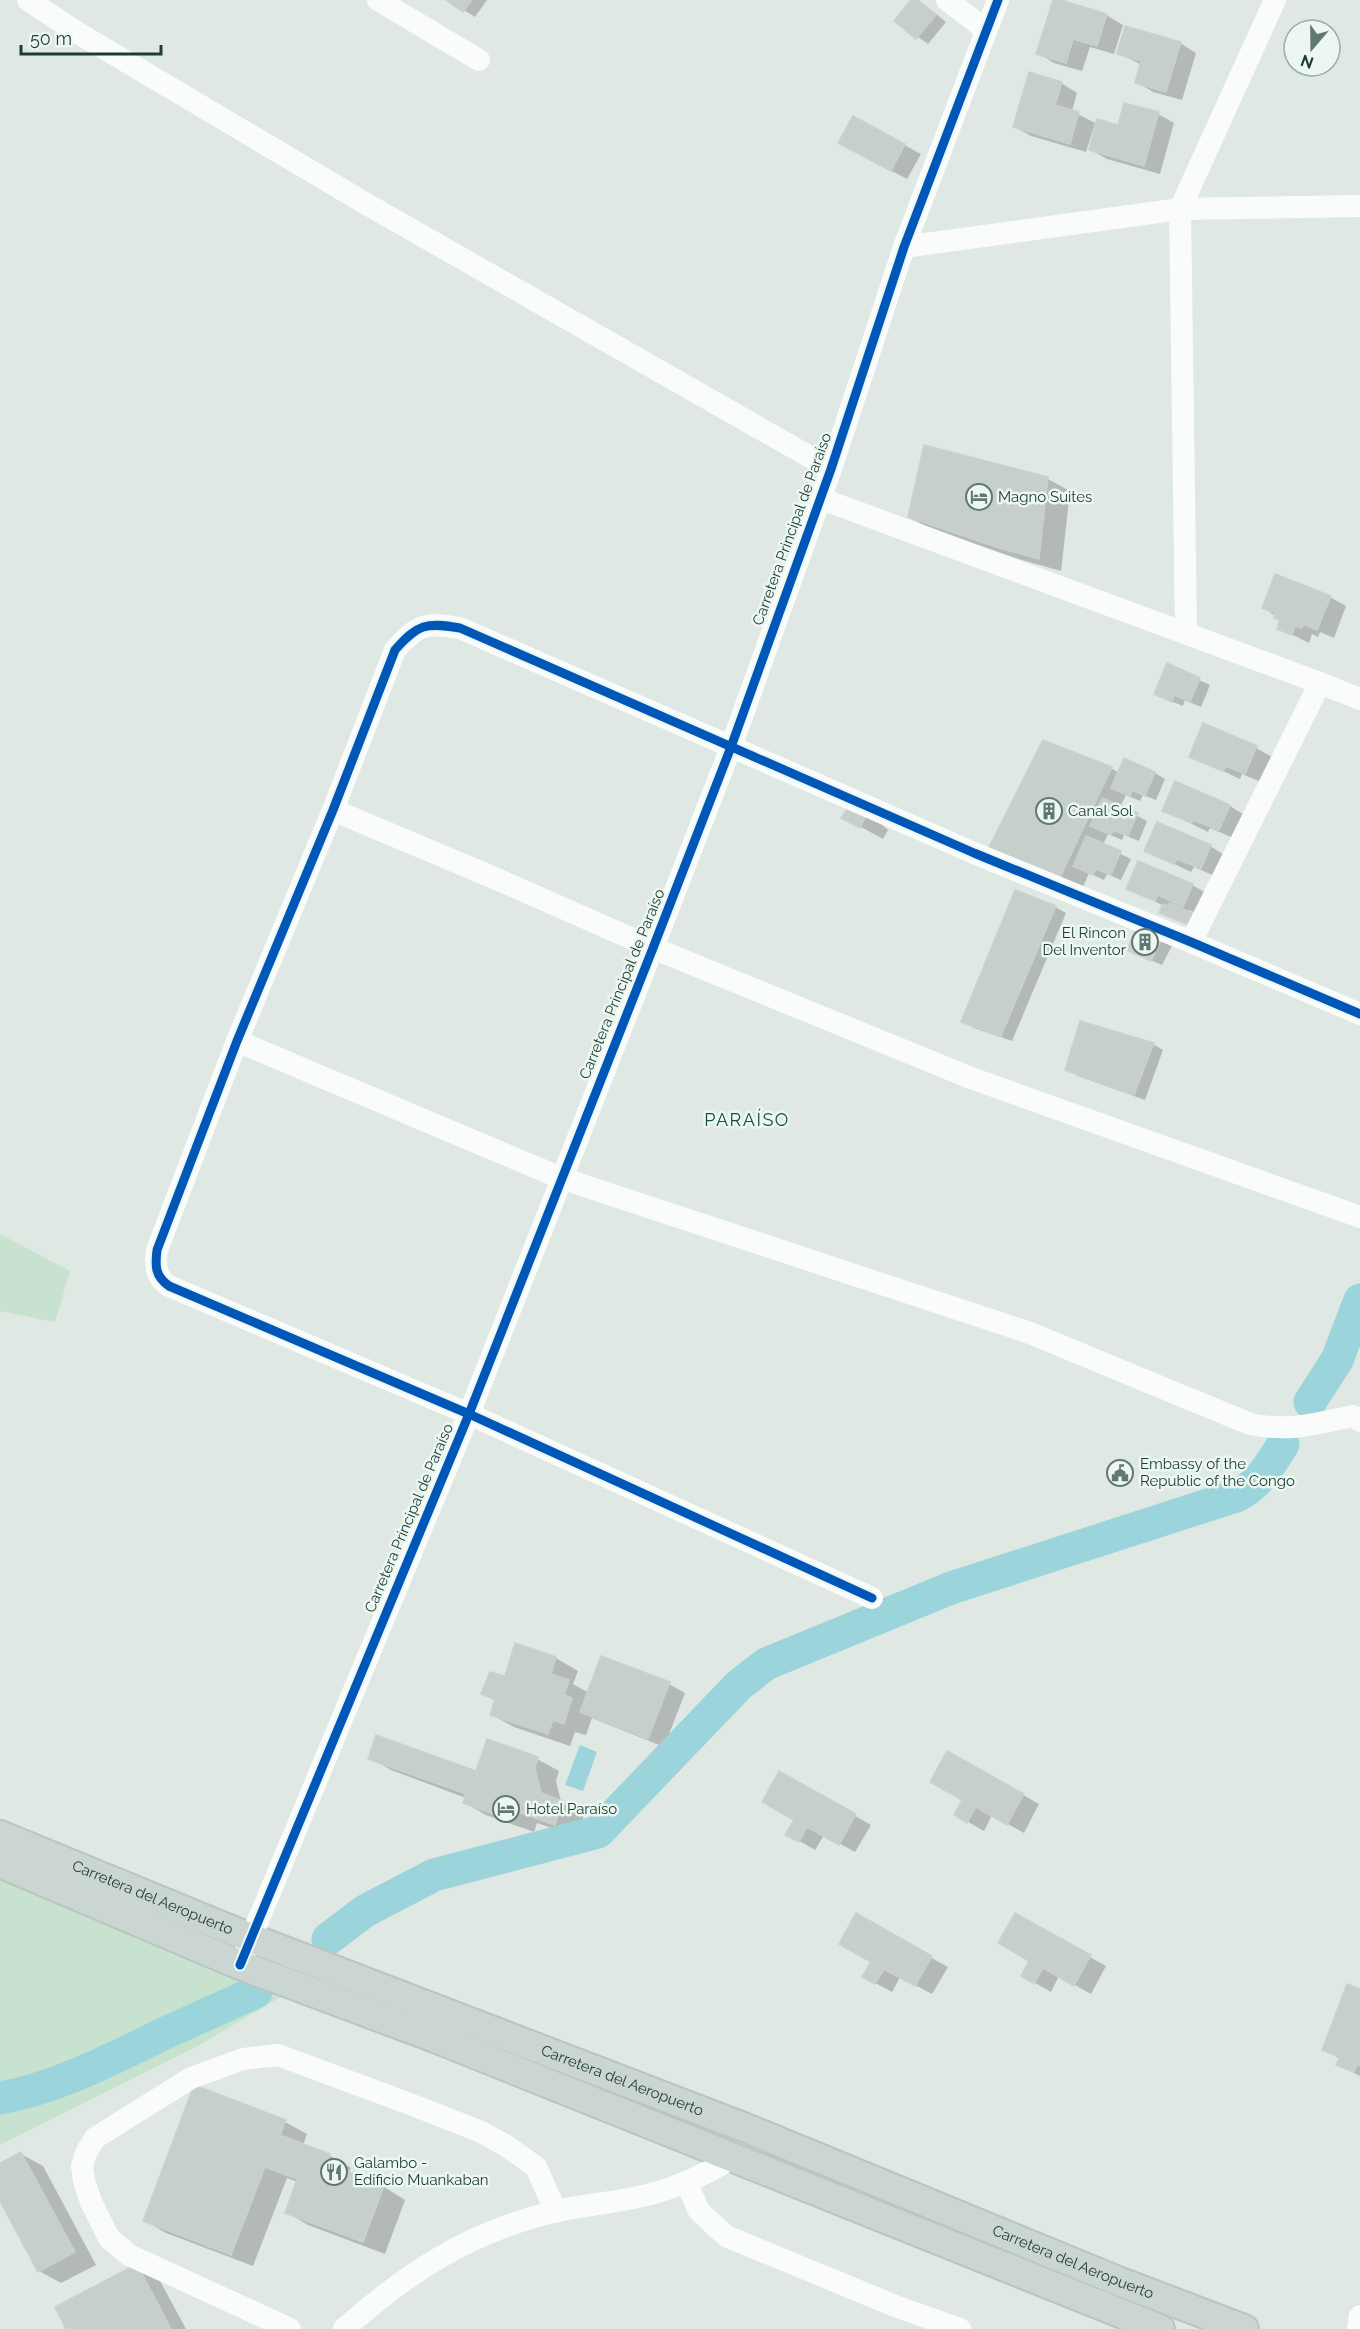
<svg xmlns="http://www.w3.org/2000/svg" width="1360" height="2329" font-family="Raleway,sans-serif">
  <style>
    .green { fill: #c7e3cf }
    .water { fill: #9bd5db }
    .shadow { fill: #0003 }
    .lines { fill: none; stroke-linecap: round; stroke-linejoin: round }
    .river { stroke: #9bd5db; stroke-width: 33 }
    .building { fill: #c7cfcb; stroke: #c9d1cd; stroke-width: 1.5 }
    .major-casing { stroke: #bac5c1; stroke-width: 32 }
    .minor { stroke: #fafcfb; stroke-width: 22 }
    .major { stroke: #cbd5d2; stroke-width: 28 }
    .cycleway-casing { stroke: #edf7f2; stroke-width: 13 }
    .cycleway { stroke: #0057b8; stroke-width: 9 }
    .labels { text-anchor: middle; stroke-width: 5; stroke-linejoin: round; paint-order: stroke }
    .poi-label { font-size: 15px; fill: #1d3c32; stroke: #edf7f2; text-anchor: start }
    .street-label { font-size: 15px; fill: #1d3c32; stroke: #edf7f2 }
    .quarter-label { font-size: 18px; letter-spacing: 1.5px; fill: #174f3f; stroke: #edf7f2 }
  </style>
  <rect width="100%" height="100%" fill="#e0e8e4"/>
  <g class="green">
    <path d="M0 1234 70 1271 55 1322 0 1311Z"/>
    <path d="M0 1844 326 1970 198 2046 0 2145Z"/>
  </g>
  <path class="water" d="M580 1745 597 1752 583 1791 565 1785Z"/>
  <g class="shadow">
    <path d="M448 0H487L475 17Z"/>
    <path d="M913 0 925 5 946 22 928 44 896 21Z"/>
    <path d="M1054 0 1106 15 1123 25 1114 54 1090 47 1082 71 1054 63 1038 53Z"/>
    <path d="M1180 43 1196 53 1182 100 1153 92 1137 82 1142 65 1118 53Z"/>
    <path d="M1061 83 1077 93 1072 111 1095 123 1086 152 1031 136 1015 127Z"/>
    <path d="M1158 114 1174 123 1160 174 1107 159 1091 150 1119 127Z"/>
    <path d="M854 118 921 154 907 179 856 152Z"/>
    <path d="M925 447 1048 479 1070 491 1061 571 1022 560 931 529 909 517Z"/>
    <path d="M1330 597 1346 606 1334 638 1320 632 1318 637 1312 634 1309 643 1279 628 1282 621 1264 608Z"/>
    <path d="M1167 665 1210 685 1201 707 1185 700 1183 706 1166 699Z"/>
    <path d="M1256 748 1272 757 1261 782 1242 774 1240 779 1191 756Z"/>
    <path d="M1111 768 1119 773H1155L1165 779 1156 800 1143 795 1140 801 1126 795 1120 807 1147 821 1139 841 1124 835 1122 840 1108 834 1103 845 1131 859 1121 880 1107 874 1104 880 1089 873 1079 896 1009 867Z"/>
    <path d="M1176 783 1230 806 1246 816 1236 839 1210 828 1208 832 1164 810Z"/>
    <path d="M850 809 879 822 888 830 883 839 843 817Z"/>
    <path d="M1210 846 1226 856 1217 877 1194 867 1191 872 1146 850Z"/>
    <path d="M1192 885 1208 894 1199 915 1189 910 1188 912 1196 917 1192 926 1166 915 1164 906 1128 888Z"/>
    <path d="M1055 907 1066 913 1012 1041 974 1028 963 1022Z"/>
    <path d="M1163 936 1174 942 1162 965 1139 955Z"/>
    <path d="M1153 1044 1163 1050 1145 1100 1078 1076 1067 1070Z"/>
    <path d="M516 1645 556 1658 578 1671 573 1684 589 1693 669 1684 685 1693 664 1747 592 1718 586 1735 575 1732 570 1746 514 1727 492 1715 496 1701 483 1694 506 1678Z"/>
    <path d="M948 1753 1039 1804 1024 1833 992 1815 984 1831 956 1815 964 1799Z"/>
    <path d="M370 1758 477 1773 537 1759 559 1771 556 1781 561 1802 584 1815 577 1837 537 1823 534 1832 486 1815 465 1803 466 1798 391 1770Z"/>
    <path d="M780 1773 871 1825 855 1852 824 1835 815 1850 787 1834 796 1819Z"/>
    <path d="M1015 1915 1106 1966 1091 1994 1059 1976 1051 1992 1023 1976 1031 1960Z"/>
    <path d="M856 1916 948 1967 932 1994 900 1977 892 1992 864 1977 873 1961Z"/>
    <path d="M1360 1990V2076L1338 2065 1340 2059 1324 2049Z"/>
    <path d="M285 2122 307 2134 303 2145 329 2155 351 2168 348 2174 384 2187 405 2200 385 2254 308 2225 286 2212 298 2182 287 2178 253 2266 166 2233 144 2220Z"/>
    <path d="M21 2154 43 2166 96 2265 61 2283 39 2271 0 2198V2165Z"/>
    <path d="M137 2266 159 2279 186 2329H68Z"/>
  </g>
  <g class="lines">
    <g class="river">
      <path d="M1310 1402 1337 1360 1360 1300"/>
      <path d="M328 1939 365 1911 434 1875 598 1832 739 1685 766 1664 951 1588 1236 1496C1259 1485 1270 1465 1283 1444"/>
      <path d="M0 2098C57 2088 112 2059 163 2034 194 2020 225 2006 256 1992"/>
    </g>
  </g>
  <g class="building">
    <path d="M446 0H472L463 12Z"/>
    <path d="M911 0H918L936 15 916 39 894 21Z"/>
    <path d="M1053 0H1061L1107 14 1097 46 1073 39 1066 63 1036 54Z"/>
    <path d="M1125 26 1181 42 1166 92 1135 83 1141 61 1117 54Z"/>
    <path d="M1029 72 1062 82 1055 105 1079 112 1070 144 1013 127Z"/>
    <path d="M1124 103 1159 112 1144 166 1089 150 1097 119 1118 125Z"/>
    <path d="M853 116 905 144 891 171 838 143Z"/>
    <path d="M924 445 1048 477 1039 559 999 548 908 517Z"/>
    <path d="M1275 574 1331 596 1317 630 1303 624 1302 628 1295 626 1292 635 1277 629 1280 620 1274 618 1275 613 1262 608Z"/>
    <path d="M1167 663 1200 678 1190 702 1174 695 1172 702 1154 694Z"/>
    <path d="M1203 723 1257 746 1245 774 1226 766 1223 771 1189 757Z"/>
    <path d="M1043 740 1112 767 1057 884 985 855Z"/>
    <path d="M1124 758 1155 772 1145 796 1132 790 1130 796 1111 788Z"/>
    <path d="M1175 781 1230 805 1219 830 1193 820 1192 823 1162 811Z"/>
    <path d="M1102 798 1138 813 1128 836 1113 830 1111 835 1090 826Z"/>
    <path d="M849 807 866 816 860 828 841 818Z"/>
    <path d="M1157 822 1211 845 1201 869 1177 859 1174 864 1144 851Z"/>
    <path d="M1086 836 1121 851 1111 875 1096 869 1093 875 1073 866Z"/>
    <path d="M1138 861 1193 884 1183 907 1158 895 1155 901 1126 889Z"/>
    <path d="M1015 890 1056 906 1001 1036 961 1022Z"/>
    <path d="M1169 903 1192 913 1187 924 1159 913 1163 904 1168 906Z"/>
    <path d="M1138 924 1164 935 1151 961 1127 950Z"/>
    <path d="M1080 1021 1154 1043 1134 1095 1065 1070Z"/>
    <path d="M515 1643 556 1657 551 1674 569 1680 564 1695 572 1698 564 1724 553 1720 548 1734 490 1715 495 1699 481 1694 490 1672 505 1676Z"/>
    <path d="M601 1656 670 1682 648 1739 580 1712Z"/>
    <path d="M376 1735 476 1771 487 1739 538 1757 535 1768 541 1793 563 1801 555 1825 515 1811 512 1821 463 1803 466 1794 368 1759Z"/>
    <path d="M947 1751 1024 1794 1007 1825 976 1807 967 1823 954 1815 962 1800 930 1782Z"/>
    <path d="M779 1771 856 1814 839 1845 807 1827 799 1842 785 1835 794 1820 762 1802Z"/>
    <path d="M856 1913 932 1956 915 1986 884 1969 875 1984 862 1977 871 1962 839 1944Z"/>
    <path d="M1015 1913 1091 1955 1074 1986 1043 1968 1034 1984 1021 1976 1029 1961 998 1943Z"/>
    <path d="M1347 1984 1360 1989V2066L1357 2065 1354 2072 1336 2065 1340 2057 1322 2050Z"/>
    <path d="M194 2085 286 2120 280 2135 330 2154 326 2163 384 2186 363 2242 285 2213 297 2179 265 2167 231 2255 143 2221Z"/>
    <path d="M21 2152 75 2252 38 2272 0 2201V2163Z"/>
    <path d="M137 2264 171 2329H66L55 2307Z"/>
  </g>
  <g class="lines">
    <defs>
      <g id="major">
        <path id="s1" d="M0 1835 251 1938 746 2128 1118 2281 1244 2329"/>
        <path d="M0 1863 240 1965 435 2038 1160 2329"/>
      </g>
    </defs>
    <use href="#major" class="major-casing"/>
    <g class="minor">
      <path d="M28 0 78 33 363 202 831 469"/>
      <path d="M378 0 479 60"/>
      <path d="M947 0 986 30"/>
      <path d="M904 247 1180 209 1360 206"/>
      <path d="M819 498 1320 683 1360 699"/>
      <path d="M1186 633 1180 209 1275 0"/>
      <path d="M333 810 499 880 653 948 971 1078 1360 1217"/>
      <path d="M1191 942 1320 683"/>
      <path d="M237 1041 561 1178 1030 1333 1250 1424C1290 1432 1315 1424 1353 1416L1360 1421"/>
      <path d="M872 1598 469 1414 169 1286C155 1276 155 1266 157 1250L237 1041 333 810 395 650C418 624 426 622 460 628L974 853 1191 942 1360 1014"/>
      <path d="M245 1952 469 1414 653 948 731 747 831 469 904 247 998 0"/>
      <path d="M686 2182 699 2211 726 2236 895 2306 960 2329"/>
      <path d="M290 2329 129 2255 109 2238 91 2202 84 2181 82 2166 86 2153 95 2138 191 2078 243 2059 278 2055 410 2104 479 2131 505 2145 536 2167 556 2212"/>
      <path d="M344 2329C409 2271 471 2231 557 2211 584 2205 611 2203 638 2197 673 2190 705 2175 734 2157"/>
      <path d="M1358 2329 1360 2316"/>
    </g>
    <use href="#major" class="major"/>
    <defs>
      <g id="cycleway">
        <path d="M872 1598 469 1414 169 1286C155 1276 155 1266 157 1250L237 1041 333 810 395 650C418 624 426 622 460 628L974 853 1191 942 1360 1014"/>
        <path d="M240 1965 469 1414 653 948 731 747 831 469 904 247 998 0"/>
      </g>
    </defs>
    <use href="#cycleway" class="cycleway-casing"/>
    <use href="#cycleway" class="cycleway"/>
  </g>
  <defs>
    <symbol id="hotel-ring" viewBox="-11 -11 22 22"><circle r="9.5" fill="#edf7f2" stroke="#617870" stroke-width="1.5"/><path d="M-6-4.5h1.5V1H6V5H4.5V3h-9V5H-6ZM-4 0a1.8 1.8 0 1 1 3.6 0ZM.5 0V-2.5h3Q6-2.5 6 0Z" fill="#617870"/></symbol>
    <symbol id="building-ring" viewBox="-11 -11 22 22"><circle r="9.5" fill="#edf7f2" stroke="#617870" stroke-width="1.5"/><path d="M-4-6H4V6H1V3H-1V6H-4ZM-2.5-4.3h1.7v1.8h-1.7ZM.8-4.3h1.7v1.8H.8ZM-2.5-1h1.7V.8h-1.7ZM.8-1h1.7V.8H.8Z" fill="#617870"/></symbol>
    <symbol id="civic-ring" viewBox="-11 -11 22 22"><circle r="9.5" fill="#edf7f2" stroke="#617870" stroke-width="1.5"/><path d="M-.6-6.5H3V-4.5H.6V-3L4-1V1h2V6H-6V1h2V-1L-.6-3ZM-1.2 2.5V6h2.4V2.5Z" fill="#617870"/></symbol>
    <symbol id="restaurant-ring" viewBox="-11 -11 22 22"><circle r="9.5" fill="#edf7f2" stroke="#617870" stroke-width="1.5"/><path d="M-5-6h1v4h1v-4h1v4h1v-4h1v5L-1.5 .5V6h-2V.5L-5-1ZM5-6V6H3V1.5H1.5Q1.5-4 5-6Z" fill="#617870"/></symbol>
  </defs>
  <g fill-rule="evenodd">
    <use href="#hotel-ring" x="964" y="482" width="30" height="30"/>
    <use href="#building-ring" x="1034" y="796" width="30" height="30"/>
    <use href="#building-ring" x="1130" y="927" width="30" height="30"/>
    <use href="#civic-ring" x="1105" y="1458" width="30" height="30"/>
    <use href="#hotel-ring" x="491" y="1794" width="30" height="30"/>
    <use href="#restaurant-ring" x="319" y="2157" width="30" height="30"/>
  </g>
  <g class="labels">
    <g class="poi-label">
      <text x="998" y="502">Magno Suites</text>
      <text x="1068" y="816">Canal Sol</text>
      <text x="1126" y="938" text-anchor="end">El Rincon<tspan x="1126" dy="17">Del Inventor</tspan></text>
      <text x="1140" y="1469">Embassy of the<tspan x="1140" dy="17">Republic of the Congo</tspan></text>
      <text x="526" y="1814">Hotel Paraíso</text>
      <text x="354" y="2168">Galambo -<tspan x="354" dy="17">Edificio Muankaban</tspan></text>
    </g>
    <g class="street-label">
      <text transform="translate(792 529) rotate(-70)" y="5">Carretera Principal de Paraíso</text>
      <text transform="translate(622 984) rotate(-68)" y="5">Carretera Principal de Paraíso</text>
      <text transform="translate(409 1518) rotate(-67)" y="5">Carretera Principal de Paraíso</text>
      <text dy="5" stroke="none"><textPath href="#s1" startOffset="165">Carretera del Aeropuerto</textPath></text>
      <text dy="5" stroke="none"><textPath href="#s1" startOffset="669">Carretera del Aeropuerto</textPath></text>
      <text dy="5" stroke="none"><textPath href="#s1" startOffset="1155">Carretera del Aeropuerto</textPath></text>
    </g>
    <g class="quarter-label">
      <text x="747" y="1126">PARAÍSO</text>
    </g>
  </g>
  <g transform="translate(1312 48) rotate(200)"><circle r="28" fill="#edf7f2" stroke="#9aaca5" stroke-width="1.5"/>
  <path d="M0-4.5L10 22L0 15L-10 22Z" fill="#617870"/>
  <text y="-9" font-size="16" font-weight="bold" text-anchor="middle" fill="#1d3c32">N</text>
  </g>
  <path d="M21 45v9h140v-9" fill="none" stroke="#1d3c32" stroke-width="3"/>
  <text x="30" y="45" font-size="18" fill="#1d3c32" stroke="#edf7f2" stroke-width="4.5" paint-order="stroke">50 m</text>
</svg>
